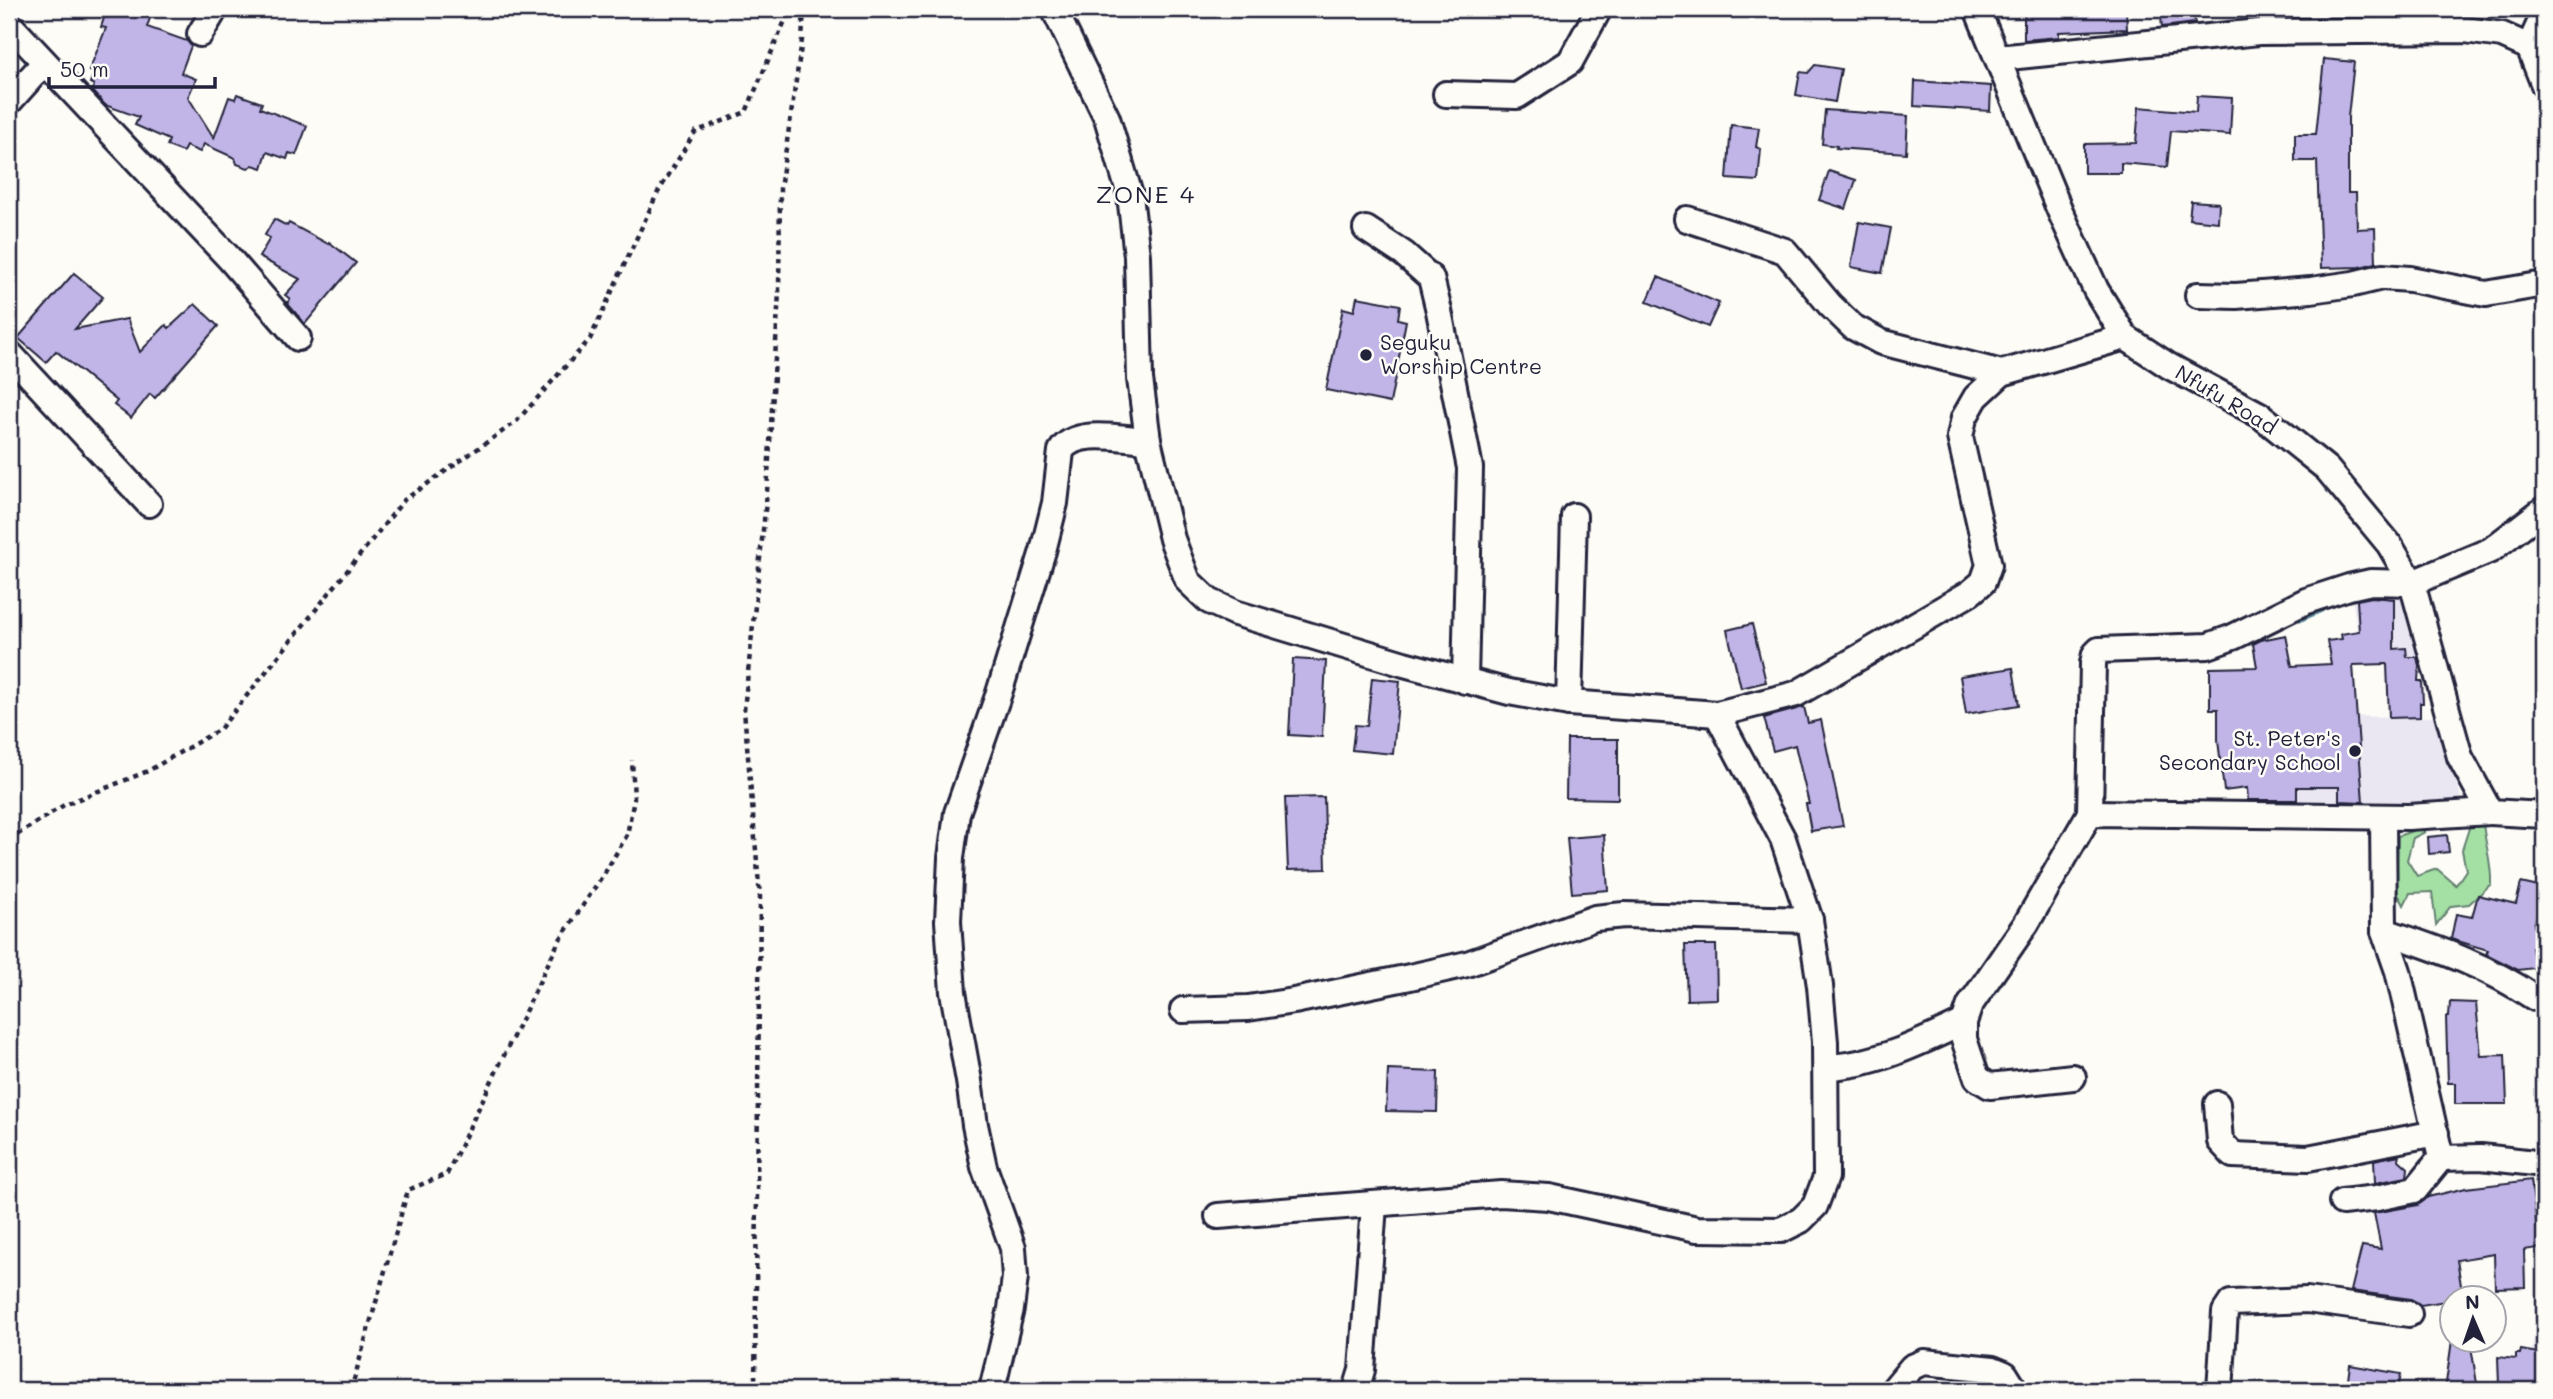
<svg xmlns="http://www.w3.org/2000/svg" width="2553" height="1399" font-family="Mali,sans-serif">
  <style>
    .built { fill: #ebe7f2 }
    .green { fill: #a4dfa4; stroke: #638070; stroke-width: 2 }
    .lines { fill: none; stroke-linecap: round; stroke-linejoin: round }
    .stream { stroke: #568694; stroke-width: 7 }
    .building { fill: #c1b5e7; stroke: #22223b; stroke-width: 2 }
    .minor-casing { stroke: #22223b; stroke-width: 30 }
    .path { stroke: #22223b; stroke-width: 4.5; stroke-dasharray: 5 5; stroke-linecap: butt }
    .minor { stroke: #fdfcf7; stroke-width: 24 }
    .poi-dot { fill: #22223b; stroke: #fdfcf7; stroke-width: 2.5 }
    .labels { text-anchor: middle; stroke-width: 5; stroke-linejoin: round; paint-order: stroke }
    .poi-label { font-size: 21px; fill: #22223b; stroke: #fdfcf7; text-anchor: start }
    .street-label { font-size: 21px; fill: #22223b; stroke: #fdfcf7 }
    .quarter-label { font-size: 24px; letter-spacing: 2px; fill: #22223b; stroke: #fdfcf7 }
  </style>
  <rect width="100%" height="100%" fill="#fdfcf7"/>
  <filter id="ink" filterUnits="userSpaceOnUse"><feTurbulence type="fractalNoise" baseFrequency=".0143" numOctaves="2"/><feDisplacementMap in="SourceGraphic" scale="14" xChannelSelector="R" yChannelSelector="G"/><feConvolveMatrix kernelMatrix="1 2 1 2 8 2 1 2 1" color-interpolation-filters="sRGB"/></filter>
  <g filter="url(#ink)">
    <g class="built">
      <path d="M2401 587 2425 664H2363L2351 593Z"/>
      <path d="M2262 716 2438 717 2461 797 2449 806 2262 809Z"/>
      <path d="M2534 1337 2544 1339V1390L2525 1389Z"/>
    </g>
    <path class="green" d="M2471 822 2483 823C2485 845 2492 862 2491 884L2469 904 2451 906 2436 925 2432 892 2410 893 2404 905 2396 890 2398 836 2421 828 2425 832 2413 838 2407 860 2417 876 2437 869 2456 885 2466 870 2462 850Z"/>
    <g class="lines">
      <path class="stream" d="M2301 618 2321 609"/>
    </g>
    <g class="building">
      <path d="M107 9H153L147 27 187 41 191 46 181 73 196 79 188 97 214 138 229 97 235 99 237 94 262 103 260 108 307 126 296 155 289 153 287 159 267 152 262 168 253 165 248 168 237 164 235 158 204 144 200 152 186 146 183 152 167 146 169 140 135 125 139 117 105 105 92 90 94 85 90 83 94 72 89 71 106 28 101 27Z"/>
      <path d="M2070 9H2126L2127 29 2059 32V37L2024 40V13H2070Z"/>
      <path d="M2160 9H2194L2195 23 2162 27Z"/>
      <path d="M2324 59 2354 62 2348 117V193H2356L2357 229 2375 228 2376 263 2360 267 2321 268 2317 161H2295V134H2316Z"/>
      <path d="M1815 65 1841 69 1835 102 1796 95 1800 72 1808 73Z"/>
      <path d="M1915 81 1991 86 1990 111 1914 106Z"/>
      <path d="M2197 96 2232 98 2230 135 2171 131 2167 167 2121 163V173H2084V144L2136 143 2139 107 2196 112Z"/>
      <path d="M1825 110 1908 116 1906 153 1836 148 1837 146 1822 144Z"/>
      <path d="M1731 125 1759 128 1756 147 1761 149 1758 181 1727 179Z"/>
      <path d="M1829 171 1856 180 1846 209 1819 200Z"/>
      <path d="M2191 201 2219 203 2218 222 2189 219Z"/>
      <path d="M274 219 287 226 289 223 328 244 329 242 356 263 305 324 287 303 290 299 285 295 300 279 259 257 270 238 265 235Z"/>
      <path d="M1859 222 1891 228 1882 273 1851 267Z"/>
      <path d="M74 273 103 297 75 329 127 319 140 352 166 325 169 328 195 304 218 326 155 398 150 394 131 418 114 405 117 401 56 351 46 362 18 338Z"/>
      <path d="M1658 277 1719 303 1708 327 1647 302Z"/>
      <path d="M1357 297 1400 305 1398 319 1406 321 1390 403 1326 390 1343 308 1354 311Z"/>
      <path d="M2372 597 2394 599V649L2406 648 2407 657H2417L2419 666 2418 681H2422L2423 703H2420V717L2389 718 2387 664 2353 665 2363 802 2339 801V787H2297V800H2248L2247 788 2224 791 2218 740V709H2210V668L2257 667 2253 644 2261 640 2286 635 2292 666 2331 664 2327 641 2342 639 2341 634 2359 631 2357 600Z"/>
      <path d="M1752 624 1766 682 1741 688 1727 630Z"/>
      <path d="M1293 659 1326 661 1322 737 1289 735Z"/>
      <path d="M2013 668 2019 705 1966 714 1960 676Z"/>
      <path d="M1372 678 1400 681 1393 754 1352 750 1355 725 1367 726Z"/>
      <path d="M1804 707 1808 723 1821 720 1843 826 1811 831 1806 804H1809L1795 745 1773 751 1764 718Z"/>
      <path d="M1567 739H1618V799L1566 798Z"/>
      <path d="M1324 797 1326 869 1288 870 1285 798Z"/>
      <path d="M1604 835 1608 890 1572 893 1567 838Z"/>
      <path d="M2447 835 2449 852 2429 854 2428 837Z"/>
      <path d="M2521 883 2543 888 2534 926 2544 927V950L2532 948 2535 968 2518 970 2486 954 2488 950 2451 939 2456 914 2472 917 2478 895 2516 904Z"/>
      <path d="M1685 945H1716L1717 999 1687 1000Z"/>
      <path d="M2450 1002 2476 1003 2481 1056 2505 1055 2507 1104H2455V1083H2448L2446 1017H2449Z"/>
      <path d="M1388 1070 1438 1072 1437 1112 1386 1111Z"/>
      <path d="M2399 1155 2398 1159 2408 1168 2407 1177 2375 1183 2374 1160Z"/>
      <path d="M2531 1180 2537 1227 2544 1226V1247L2524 1250 2525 1287 2495 1288 2494 1254 2457 1260 2463 1298H2452V1300L2421 1305 2411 1299 2351 1291 2362 1246 2381 1249 2374 1213 2418 1205 2428 1197 2466 1188Z"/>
      <path d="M2452 1340H2470L2478 1390H2445Z"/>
      <path d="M2521 1350 2544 1354V1390L2499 1385 2498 1357 2516 1359V1354H2520Z"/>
      <path d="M2350 1365 2401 1374 2398 1390H2369L2347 1387Z"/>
    </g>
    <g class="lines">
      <defs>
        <g id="minor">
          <path d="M1054 9 1107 118 1130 195 1137 256 1140 379 1148 440 1172 539 1188 581 1209 601 1235 613 1404 664 1509 692 1569 703 1717 714 1796 694 1970 593 1983 582 1989 565 1960 437 1964 418 1976 397 2002 373 2125 337"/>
          <path d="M1977 9 2060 211 2096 290 2125 337 2169 366 2260 415 2327 469 2389 544 2412 583 2460 757 2490 812 2544 815"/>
          <path d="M9 24 229 258 298 338"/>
          <path d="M200 34 215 9"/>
          <path d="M2529 47 2544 14"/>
          <path d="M1998 58 2259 32 2465 30 2502 35 2529 47 2544 85"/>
          <path d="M1446 94 1517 96 1570 62 1599 9"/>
          <path d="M9 102 44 63"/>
          <path d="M1687 219 1785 251 1830 305 1853 327 1881 342 2002 373"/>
          <path d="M1366 229 1404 254 1431 278 1439 311 1470 468 1465 681"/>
          <path d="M2198 295 2236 296 2311 290 2353 284 2382 277 2410 279 2486 294 2544 284"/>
          <path d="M9 353 149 504"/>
          <path d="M1569 703 1574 516"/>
          <path d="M2090 813 2093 663 2095 654 2099 650 2208 646 2233 637 2306 601 2349 587 2371 582 2412 583 2491 550 2544 509"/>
          <path d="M2383 817 2384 931 2398 971 2441 1158 2481 1157 2544 1164"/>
          <path d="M2384 931C2440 950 2486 965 2535 998"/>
          <path d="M1183 1010 1248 1008 1294 1001 1410 977 1467 964 1595 918 1624 915 1810 920"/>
          <path d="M1826 1067C1873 1066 1922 1042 1964 1022"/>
          <path d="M2073 1077 1990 1086 1977 1078 1964 1039V1022L1970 1005 2026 924 2090 813 2408 817 2490 812"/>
          <path d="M2217 1104 2220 1141 2233 1155 2308 1158 2436 1133"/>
          <path d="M2342 1202 2377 1198 2415 1190 2441 1158"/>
          <path d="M1218 1216 1501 1194 1549 1197 1697 1229 1781 1230 1801 1220 1815 1206 1826 1177 1825 1042 1820 986 1810 920 1783 839 1717 714"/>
          <path d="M992 1390 1011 1309 1015 1277 1013 1248 984 1167 975 1125 969 1081 953 992 948 921 951 858 957 813 999 693 1043 551 1055 503 1061 451C1075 427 1124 439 1148 440"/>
          <path d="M1356 1390 1362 1370 1374 1205"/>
          <path d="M1893 1390 1912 1367 1924 1362 1993 1369 2005 1374 2015 1390"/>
          <path d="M2220 1390 2225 1312 2231 1303 2307 1300 2409 1314"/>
        </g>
      </defs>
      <use href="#minor" class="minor-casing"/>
      <g class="path">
        <path d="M9 840 64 805 148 771 220 729 404 500 516 422 590 339 657 194 695 132 746 112 790 9"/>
        <path d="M351 1390 408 1190 447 1174 559 941 604 874 627 835 634 799 632 760"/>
        <path d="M755 1390 760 897 744 710 767 492 779 292 780 189 802 40 804 9"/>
      </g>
      <use href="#minor" class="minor"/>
    </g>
  </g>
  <g class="poi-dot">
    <circle cx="1366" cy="355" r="7"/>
    <circle cx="2355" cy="751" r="7"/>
  </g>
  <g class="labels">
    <g class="poi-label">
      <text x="1380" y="350">Seguku<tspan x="1380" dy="24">Worship Centre</tspan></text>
      <text x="2341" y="746" text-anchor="end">St. Peter's<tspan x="2341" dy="24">Secondary School</tspan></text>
    </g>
    <g class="street-label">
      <text transform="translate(2226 400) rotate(31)" y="7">Nfufu Road</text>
    </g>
    <g class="quarter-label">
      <text x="1146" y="203">ZONE 4</text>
    </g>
  </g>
  <rect width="2553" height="1399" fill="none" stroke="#fdfcf7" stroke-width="35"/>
  <rect x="18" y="18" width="2518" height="1364" fill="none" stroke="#22223b" stroke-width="2.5" filter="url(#ink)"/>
  <g transform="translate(2473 1319) rotate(358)"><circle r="33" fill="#fdfcf7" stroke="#a5a5ac" stroke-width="2"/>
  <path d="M0-5L12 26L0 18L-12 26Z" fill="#22223b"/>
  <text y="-10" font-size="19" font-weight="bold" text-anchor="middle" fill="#22223b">N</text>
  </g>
  <path d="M49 77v10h166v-10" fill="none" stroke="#22223b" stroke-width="3.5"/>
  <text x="60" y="77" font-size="21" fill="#22223b" stroke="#fdfcf7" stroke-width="5" paint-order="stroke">50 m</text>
</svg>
